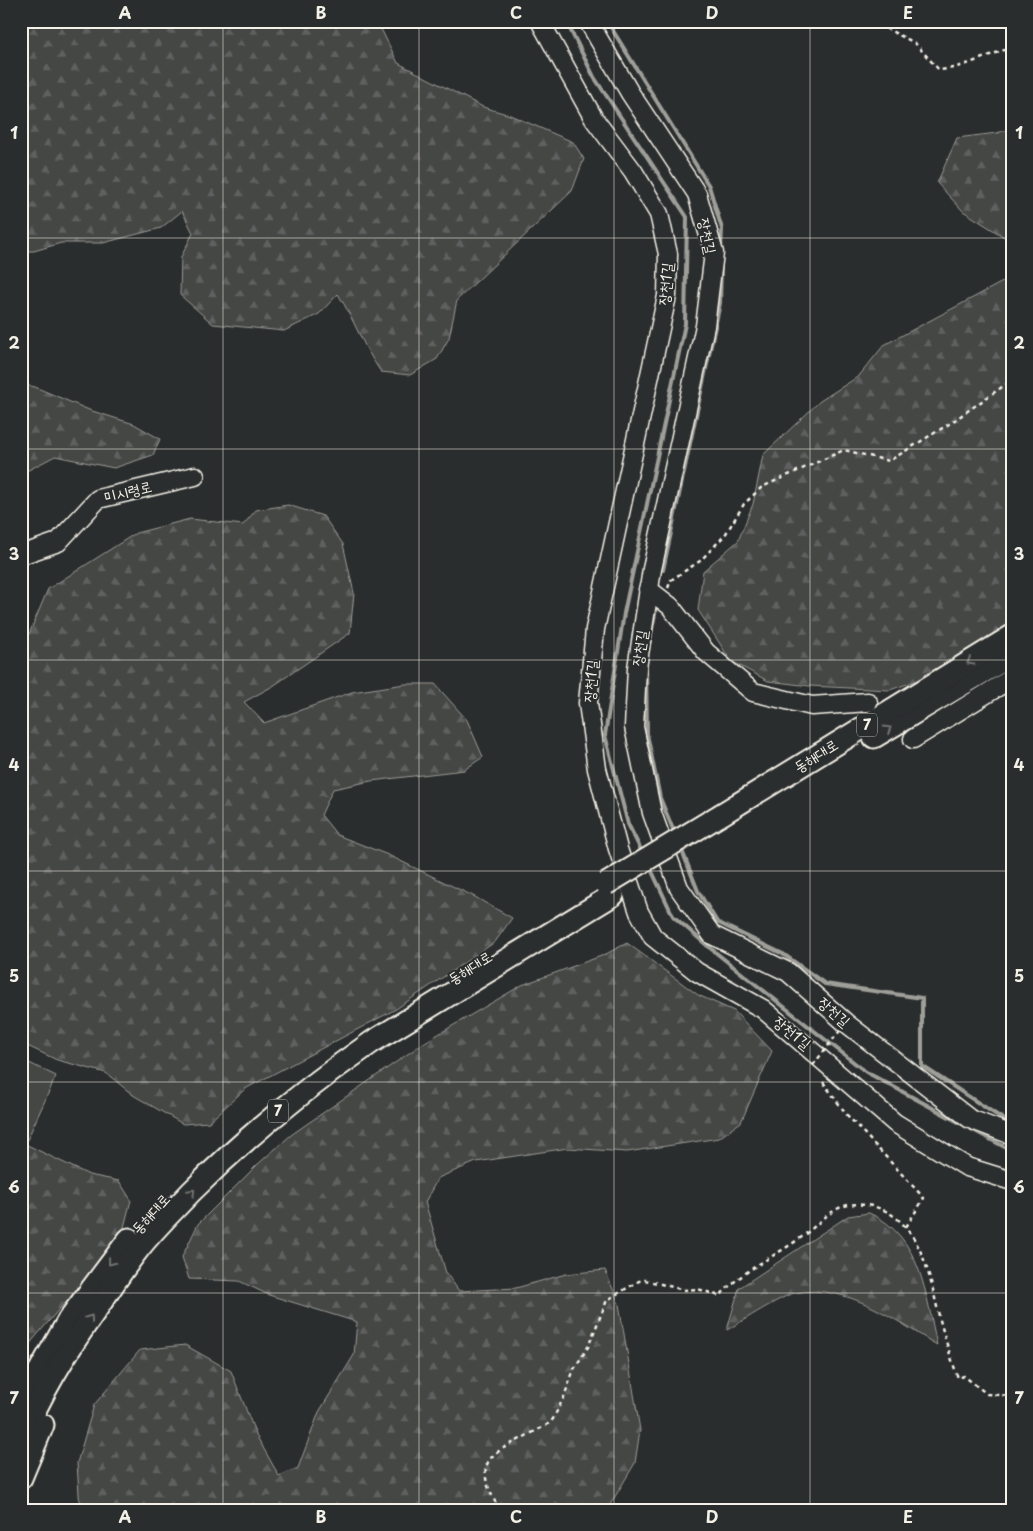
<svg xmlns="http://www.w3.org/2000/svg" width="1033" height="1531" font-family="'Playpen Sans','Poor Story',sans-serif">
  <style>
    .forest { fill: url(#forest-firs); stroke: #9c9c96 }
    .pitch { fill: #444645; stroke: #9c9c96 }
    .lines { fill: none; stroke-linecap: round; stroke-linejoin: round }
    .stream { stroke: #9f9f9a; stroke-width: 4 }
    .minor-casing { stroke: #f4f1e8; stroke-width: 21 }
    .major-casing { stroke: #f4f1e8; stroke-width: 25 }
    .path { stroke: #f4f1e8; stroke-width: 2.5; stroke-dasharray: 4 4; stroke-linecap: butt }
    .minor { stroke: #2a2d2e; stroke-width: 18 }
    .major { stroke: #2a2d2e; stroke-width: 21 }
    .major-bridge-casing { stroke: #f4f1e8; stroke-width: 25; stroke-linecap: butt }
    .path-bridge { stroke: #f4f1e8; stroke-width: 2.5; stroke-dasharray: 4 4; stroke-linecap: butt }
    .major-bridge { stroke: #2a2d2e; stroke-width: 21 }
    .oneway { stroke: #71726f }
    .grid { fill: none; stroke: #f4f1e8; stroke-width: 1; stroke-opacity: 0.55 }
    .labels { text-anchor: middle; stroke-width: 4; stroke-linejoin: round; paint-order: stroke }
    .shield { fill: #2a2d2e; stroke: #b7b6b0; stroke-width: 1 }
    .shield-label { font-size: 14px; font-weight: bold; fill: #f4f1e8 }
    .street-label { font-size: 15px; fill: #f4f1e8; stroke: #2a2d2e }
    .neatline { fill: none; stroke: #f4f1e8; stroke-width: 2 }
    .grid-label { font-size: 16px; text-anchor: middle; font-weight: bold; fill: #f4f1e8 }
  </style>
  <defs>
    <pattern id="forest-firs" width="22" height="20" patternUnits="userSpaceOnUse" patternTransform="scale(1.25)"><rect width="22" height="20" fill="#444645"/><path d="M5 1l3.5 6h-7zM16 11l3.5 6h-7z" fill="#606160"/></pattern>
  </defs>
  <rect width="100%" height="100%" fill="#2a2d2e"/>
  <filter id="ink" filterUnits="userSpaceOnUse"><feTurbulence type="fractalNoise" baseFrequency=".02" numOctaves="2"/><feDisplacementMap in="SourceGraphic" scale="10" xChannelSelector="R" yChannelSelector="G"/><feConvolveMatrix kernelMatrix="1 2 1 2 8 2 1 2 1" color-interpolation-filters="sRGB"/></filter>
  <g filter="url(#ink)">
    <g class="forest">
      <path d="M21 21H377L398 63 483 107 510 115 573 142 584 159 572 191 457 300 449 338 437 359 410 375 381 372C363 347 354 319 338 294L319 314 284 331 213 324 180 295 181 257 193 233 182 211 161 228 103 243H61L34 251H21Z"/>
      <path d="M1012 128V242L963 211 937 183 957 138 997 133Z"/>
      <path d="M1012 277V627L935 674 890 690 810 686 768 681 731 661 698 610 703 571 738 541 753 504 763 455 820 401 859 376 884 345Z"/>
      <path d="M21 384 35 387 89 410 134 424 160 439 153 455 114 468 55 456 21 474Z"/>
      <path d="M288 505 323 516 343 544 354 593 350 633 273 686 244 702 264 723 352 692 405 684H435L467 720 483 757 464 770 371 781 333 789 321 815 337 835 388 855 475 897 512 918 495 942 396 1009 245 1089 209 1122 183 1124 133 1095 106 1073 57 1060 21 1043V646H24L48 589 136 533 190 519 243 525 256 510Z"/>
      <path d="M627 943 698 995 734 1011 772 1051 741 1122 719 1138 627 1152 568 1148 476 1162 438 1178 425 1202 446 1273 459 1291 516 1288 566 1274 605 1270 619 1304 640 1430 635 1463 607 1510H80L77 1463 94 1405 140 1350 185 1345 231 1371 256 1435 279 1476 298 1468 319 1412 354 1355 357 1322 269 1295 239 1281 189 1279 182 1257 198 1224 257 1165 291 1135 425 1042 522 985 604 955Z"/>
      <path d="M21 1142 89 1175 119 1181 131 1200 123 1231 89 1282 60 1308 21 1354Z"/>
      <path d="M869 1213C921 1235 926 1296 937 1345 894 1320 848 1283 795 1293 783 1295 741 1322 727 1330L739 1288 848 1216Z"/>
    </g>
    <path class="pitch" d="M21 1059 56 1076 27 1140 21 1137Z"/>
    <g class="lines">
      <g class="stream">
        <path d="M566 21 594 77 687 217 685 324 624 613 605 735 628 824 643 854"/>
        <path d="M607 21 709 186 722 229 721 250"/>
        <path d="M663 570 720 303 721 265"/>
        <path d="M649 644 656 609"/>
        <path d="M646 666 647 734 660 798 675 834"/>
        <path d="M681 848 698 891 717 922 783 954 825 984 922 998V1066L1012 1125"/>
        <path d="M649 865 673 916 710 948 866 1072 1012 1151"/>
      </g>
      <defs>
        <g id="minor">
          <path d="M540 21 594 119 633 171 659 214 668 254 667 296 595 629 588 703 597 769 618 849 639 912 653 937 697 972 763 1009 895 1123 967 1167 1012 1181"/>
          <path d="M588 21 630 93 697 194 714 253 705 326 652 569 637 668 634 727 652 813 679 888 712 935 788 972 846 1023 970 1119 1012 1135"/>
          <path d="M21 555 58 542 98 499 195 476"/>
          <path d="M648 589 670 606 706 652 753 692 812 706 868 702"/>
          <path d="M913 739 1012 678"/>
        </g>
        <g id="major">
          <path d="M874 737 1012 655"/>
          <path d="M722 814 1012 636"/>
          <path d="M21 1403 69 1319 129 1239"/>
          <path d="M21 1441C41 1393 68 1349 98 1307 111 1288 123 1269 137 1251 153 1230 173 1211 191 1192 247 1136 307 1087 372 1042L613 895"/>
          <path d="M21 1478 43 1425"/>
        </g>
      </defs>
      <use href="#minor" class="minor-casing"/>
      <use href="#major" class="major-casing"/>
      <g class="path">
        <path d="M871 21 915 43 939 70C966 68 987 54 1012 48"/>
        <path d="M668 588 671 580 700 561 725 535 744 504 762 487 844 450 889 461 949 424 1012 380"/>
        <path d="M823 1082 847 1115 924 1198 906 1227"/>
        <path d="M500 1510C467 1456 495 1454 537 1430 544 1427 548 1425 553 1419L564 1397 574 1369 588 1347 607 1300 639 1281 645 1280 684 1290 698 1289 720 1296C743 1269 775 1257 803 1236 815 1227 825 1215 839 1208 850 1203 860 1204 872 1206 921 1218 930 1278 940 1320 945 1339 951 1358 958 1378L964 1376 987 1394 1012 1396"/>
      </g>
      <use href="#minor" class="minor"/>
      <use href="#major" class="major"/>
      <defs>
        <path id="major-bridge" d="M606 884 722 814"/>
      </defs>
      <use href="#major-bridge" class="major-bridge-casing"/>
      <path class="path-bridge" d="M813 1065 846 1023"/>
      <use href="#major-bridge" class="major-bridge"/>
    </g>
    <defs><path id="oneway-chevron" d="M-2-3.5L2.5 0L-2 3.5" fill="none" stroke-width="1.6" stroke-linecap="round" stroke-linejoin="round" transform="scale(1.25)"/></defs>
    <g class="oneway">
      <use href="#oneway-chevron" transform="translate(970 662) rotate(149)"/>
      <use href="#oneway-chevron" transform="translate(888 729) rotate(-31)"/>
      <use href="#oneway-chevron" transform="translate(192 1192) rotate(-46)"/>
      <use href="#oneway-chevron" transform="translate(111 1262) rotate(128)"/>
      <use href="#oneway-chevron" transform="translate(90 1318) rotate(-55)"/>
    </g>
  </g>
  <path class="grid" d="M223 21V1510M419 21V1510M614 21V1510M810 21V1510M21 238H1012M21 449H1012M21 660H1012M21 871H1012M21 1082H1012M21 1293H1012"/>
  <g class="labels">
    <g class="shield">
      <rect x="857" y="713.5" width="20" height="23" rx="4"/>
      <rect x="268" y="1099.5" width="20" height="23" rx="4"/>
    </g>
    <g class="shield-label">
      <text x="867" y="730">7</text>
      <text x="278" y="1116">7</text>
    </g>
    <g class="street-label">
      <text transform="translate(707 236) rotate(78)" y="5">장천길</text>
      <text transform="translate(666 284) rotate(-85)" y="5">장천1길</text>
      <text transform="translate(128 492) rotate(-14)" y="5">미시령로</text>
      <text transform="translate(640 648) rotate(-82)" y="5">장천길</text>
      <text transform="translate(591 681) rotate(-86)" y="5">장천1길</text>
      <text transform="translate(816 756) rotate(-32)" y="5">동해대로</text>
      <text transform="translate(470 968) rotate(-32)" y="5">동해대로</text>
      <text transform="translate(834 1012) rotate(41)" y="5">장천길</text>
      <text transform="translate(792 1033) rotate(39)" y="5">장천1길</text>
      <text transform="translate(151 1214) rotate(-48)" y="5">동해대로</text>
    </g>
  </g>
  <rect width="1033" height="1531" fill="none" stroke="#2a2d2e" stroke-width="55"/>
  <rect x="28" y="28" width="978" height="1476" class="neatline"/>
  <g class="grid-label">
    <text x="125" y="19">A</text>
    <text x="321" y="19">B</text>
    <text x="516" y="19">C</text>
    <text x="712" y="19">D</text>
    <text x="908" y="19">E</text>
    <text x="14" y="139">1</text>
    <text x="1019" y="139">1</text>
    <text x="14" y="349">2</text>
    <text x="1019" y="349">2</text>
    <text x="14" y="560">3</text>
    <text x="1019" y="560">3</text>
    <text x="14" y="771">4</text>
    <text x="1019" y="771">4</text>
    <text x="14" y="982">5</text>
    <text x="1019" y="982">5</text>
    <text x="14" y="1193">6</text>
    <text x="1019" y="1193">6</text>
    <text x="14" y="1404">7</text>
    <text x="1019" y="1404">7</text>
    <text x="125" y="1523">A</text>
    <text x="321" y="1523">B</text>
    <text x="516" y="1523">C</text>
    <text x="712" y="1523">D</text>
    <text x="908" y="1523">E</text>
  </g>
</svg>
